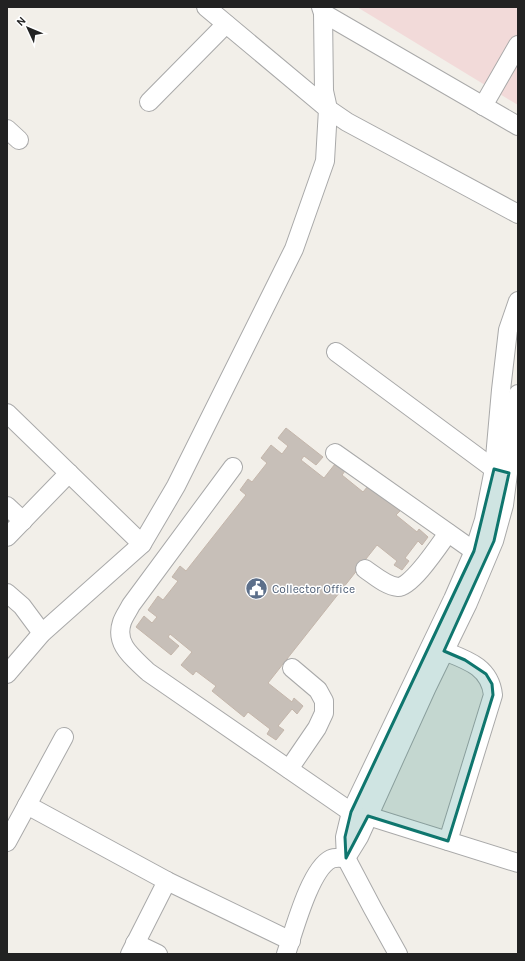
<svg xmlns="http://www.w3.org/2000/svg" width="525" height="961" font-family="Karla,sans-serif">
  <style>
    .commercial { fill: #f2dad9 }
    .building { fill: #c7bfb8; stroke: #c4b6ab }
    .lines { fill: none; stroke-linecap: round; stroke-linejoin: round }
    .minor-casing { stroke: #a9a9a9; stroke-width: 20 }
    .minor { stroke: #fff; stroke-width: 18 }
    .marked { fill: #0f766e; fill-opacity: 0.2; stroke: #0f766e; stroke-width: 3; stroke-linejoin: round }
    .labels { text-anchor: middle; stroke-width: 3; stroke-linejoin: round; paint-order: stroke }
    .service-label { font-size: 12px; fill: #4e5e75; stroke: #fff; text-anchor: start }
  </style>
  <rect width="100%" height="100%" fill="#f2efe9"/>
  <path class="commercial" d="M357 7H518V105Z"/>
  <path class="building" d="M286 428 323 457 316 465 304 456 301 460 324 478 335 464 345 471 342 475 363 492 368 486 400 511 396 515 417 532 419 529 428 537 422 545 418 541 405 558 409 561 402 570 394 565 397 561 377 545 268 683 292 702 294 698 303 706 297 714 292 709 278 726 284 730 276 740 267 734 270 729 248 712 244 717 212 691 216 686 196 671 193 675 181 665 192 652 170 634 168 637 179 646 171 655 136 627 144 616 152 623 157 617 148 610 158 596 163 600 178 581 172 577 180 566 186 571 246 495 240 490 248 479 252 482 267 463 261 458 271 445 282 454 288 446 278 438Z"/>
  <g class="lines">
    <defs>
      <g id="minor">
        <path d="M321 7 323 13 324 91 328 109 347 122 518 214"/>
        <path d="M323 13 518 126"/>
        <path d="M149 102 226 24"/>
        <path d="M483 106 518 45"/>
        <path d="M7 129 19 140"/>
        <path d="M336 352 494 469 504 471"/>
        <path d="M7 413 142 544"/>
        <path d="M335 453 474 551"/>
        <path d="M233 467 131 605C128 611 124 616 122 622 114 645 134 658 148 672L351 812"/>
        <path d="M7 506 23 521"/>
        <path d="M7 537 69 473"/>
        <path d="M365 569C374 575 386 586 398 587 411 588 440 544 448 533"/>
        <path d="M7 593 22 606 42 633"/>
        <path d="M444 651C467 660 490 667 493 695L448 841"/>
        <path d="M7 674 42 633 142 544 176 486 294 249 325 161 328 109 206 7"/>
        <path d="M289 769 317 728 324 713V701L318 690 292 668"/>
        <path d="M27 805 167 881 291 941"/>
        <path d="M368 816 518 863"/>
        <path d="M7 842 64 737"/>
        <path d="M346 858 359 837 427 687 468 603 494 541 504 505 518 394"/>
        <path d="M135 943 158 954"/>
        <path d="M130 954 167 881"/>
        <path d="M286 954C294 931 310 869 331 859 335 857 342 858 346 858"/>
        <path d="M398 954 373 909 346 858 345 837 351 812 453 599 474 551 484 520 494 469 501 390 508 330 518 301"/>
      </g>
    </defs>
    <use href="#minor" class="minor-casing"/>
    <use href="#minor" class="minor"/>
  </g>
  <path class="marked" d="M494 469 509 473 494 541 444 651 465 660 486 674 492 684 493 695 448 841 368 816 346 858 345 837 351 812 474 551Z"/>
  <defs>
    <symbol id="civic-disc" viewBox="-11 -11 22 22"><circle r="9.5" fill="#5c6f8a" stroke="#fff"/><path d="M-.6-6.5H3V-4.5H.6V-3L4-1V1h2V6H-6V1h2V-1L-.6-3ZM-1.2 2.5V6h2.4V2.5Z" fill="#fff"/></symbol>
  </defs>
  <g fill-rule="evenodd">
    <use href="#civic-disc" x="244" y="576" width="25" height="25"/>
  </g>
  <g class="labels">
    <g class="service-label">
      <text x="272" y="593">Collector Office</text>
    </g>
  </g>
  <rect width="525" height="961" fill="none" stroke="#222222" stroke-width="16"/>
  <g transform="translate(28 28) rotate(314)" stroke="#ffffff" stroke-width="3" paint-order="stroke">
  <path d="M0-3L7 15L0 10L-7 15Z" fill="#222222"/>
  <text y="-6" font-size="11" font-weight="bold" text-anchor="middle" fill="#222222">N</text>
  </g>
</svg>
